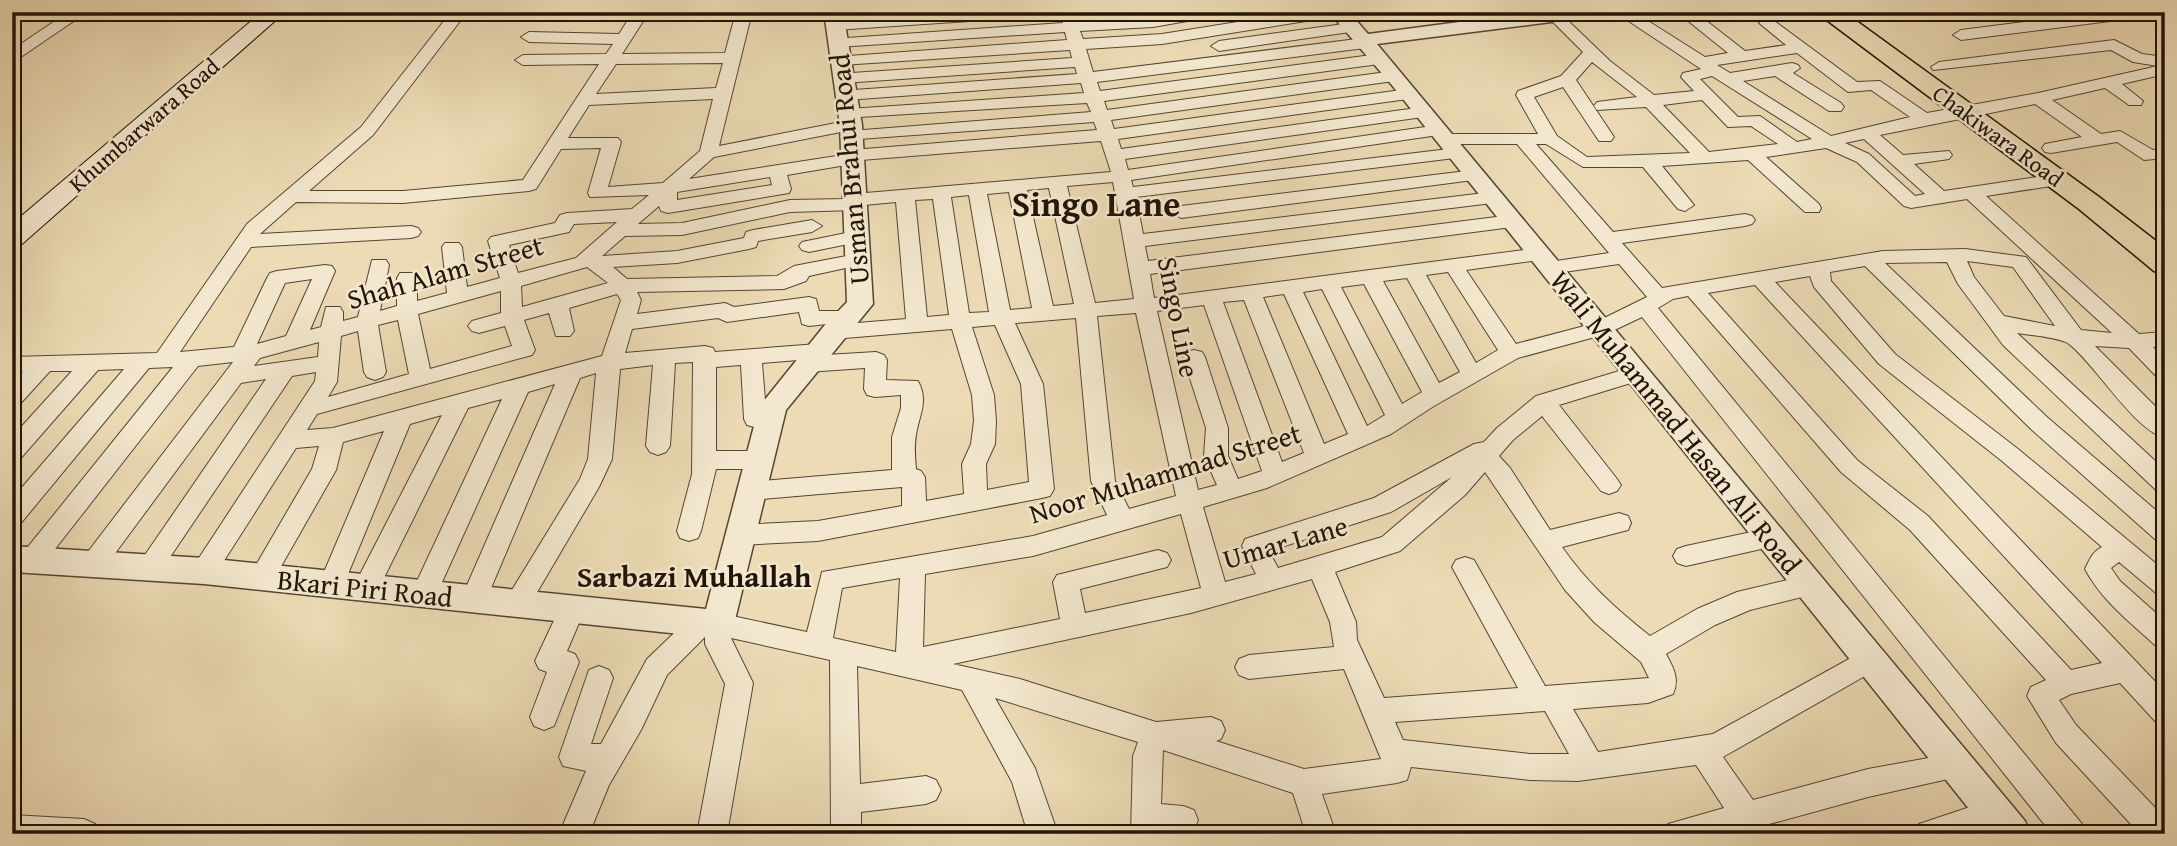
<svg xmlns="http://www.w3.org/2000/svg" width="2177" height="846" font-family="'Gentium Book Plus',serif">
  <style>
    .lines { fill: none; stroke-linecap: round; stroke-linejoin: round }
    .minor-casing { stroke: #544633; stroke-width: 2 }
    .tertiary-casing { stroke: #544633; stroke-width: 3 }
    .secondary-casing { stroke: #211408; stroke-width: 2 }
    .primary-casing { stroke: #211408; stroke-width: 3 }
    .minor { fill: #f3e8cf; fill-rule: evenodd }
    .tertiary { fill: #f3e8cf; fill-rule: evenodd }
    .secondary { fill: #f3e8cf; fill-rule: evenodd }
    .primary { fill: #ecdbb5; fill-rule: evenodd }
    .labels { text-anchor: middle; stroke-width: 5; stroke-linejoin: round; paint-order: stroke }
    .far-street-label { font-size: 23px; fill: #211408; stroke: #f3e8cf }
    .street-label { font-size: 28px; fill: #211408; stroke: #f3e8cf }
    .neighbourhood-label { font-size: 30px; font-weight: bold; fill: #211408; stroke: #f3e8cf }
    .district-label { font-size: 35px; font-weight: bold; fill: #211408; stroke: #f3e8cf }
  </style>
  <rect width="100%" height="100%" fill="#ecdbb5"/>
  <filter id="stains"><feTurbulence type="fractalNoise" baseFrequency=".00286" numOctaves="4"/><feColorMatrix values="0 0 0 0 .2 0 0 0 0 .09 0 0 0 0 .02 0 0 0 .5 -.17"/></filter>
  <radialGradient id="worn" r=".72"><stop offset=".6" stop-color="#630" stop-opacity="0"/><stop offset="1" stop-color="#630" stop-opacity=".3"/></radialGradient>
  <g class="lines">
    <defs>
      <g id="minor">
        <path d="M68 12H87L12 63V50Z"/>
        <path d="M451 12H467L373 135 309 191H403L523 180 599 64 523 65 515 60 523 55 606 54 613 44 529 42 521 37 529 32 619 34 633 12H649L622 54 725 53 736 12H752L719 146 851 120 860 125 851 130 714 157 689 179 843 155 852 150 1097 130 1094 122 845 140 842 136 851 131 1091 112 1087 103 843 118 840 114 849 109 1084 93 1081 83 846 100 840 99 838 95 840 91 1077 74 1075 67 843 83 835 78 837 74 1072 58 1070 50 841 65 833 60 835 57 1067 40 1065 32 838 47 830 42 832 39 1063 23 1060 12H1076L1078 22C1125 19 1171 12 1218 12L1210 17 1153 27 1080 31 1083 39 1162 34 1300 12H1339L1331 17 1162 44 1086 49 1093 72 1365 38 1373 43 1365 48 1097 82 1100 91 1379 54 1387 59 1379 64 1104 101 1107 110 1394 71 1402 76 1394 81 1111 120 1114 129 1409 89 1415 90 1417 94 1415 98 1118 139 1121 149 1424 107 1430 108 1433 112 1430 116 1125 159 1128 170 1439 125 1448 130 1445 134 1131 180 1133 187 1457 148 1466 153 1463 157 1136 197 1143 234 1493 192 1500 194 1502 198 1500 202 1145 246 1148 261 1512 215 1522 221 1512 227 1150 274 1154 298 1539 248 1546 250 1549 254 1546 258 1539 260 1466 270 1516 344 1592 324 1647 297 1619 264 1550 274 1543 273 1540 268 1543 263 1609 253 1517 144H1446L1437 139 1446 134H1538L1516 95 1518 91 1561 76 1583 52 1547 16 1550 13H1560L1610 61 1654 95 1694 91 1681 77 1683 73 1701 69 1615 12H1634L1705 57 1728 53 1677 12H1695L1745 51 1786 45 1759 23 1767 18 1773 20 1857 82 1880 81 1927 113 2038 93 2158 66 2133 62 2111 50 1933 70 1931 67 1939 62 2114 40 2142 54 2165 57V74L2122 84 2143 101 2141 105H2129L2105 88 2052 100 2101 134 2120 131 2153 150 2165 148V158L2144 160 2117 142 2051 153 2045 152 2042 148 2045 144 2082 137 2035 104 1880 135 1903 155 1949 151 1952 155 1949 159 1914 164 1944 191 2057 174 2064 176 2066 180 2064 184 1986 196 2139 334 2165 332V346L2153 347 2165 359V380L2157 377 2129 348 2095 346 2165 416V438C2133 429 2096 365 2069 344 2062 338 2029 335 2017 333L2165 470V494L2157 491 2003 345 1958 284 1947 262 1885 263 2048 418 2165 518V543L2156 540 2032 430 1865 266 1830 272 1831 281 1895 354 2018 449 2165 571V597L2156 593 2119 562 2111 568 2120 581 2165 621V649L2156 646C2130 622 2102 601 2085 569 2090 559 2092 552 2102 547L2002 461 1879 364 1814 287 1810 276 1775 282 2165 692V724L2155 721 2120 683 2071 694 2059 700 2076 725 2165 818V834H2140L2056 743 2027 696 2031 687 2046 680 1910 530 1841 472 1688 296 1673 299 1658 308 2082 824 2086 834H2052L1642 317 1606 334 1518 358 1434 406 1391 434 1267 488 1203 507 1225 582 1256 574 1242 546 1245 539 1374 498 1474 444 1484 442 1497 428 1536 396 1636 366 1644 369 1647 374 1644 379 1559 405 1617 479 1621 485 1617 491 1609 494 1601 491 1542 416 1513 440 1499 456 1510 468 1550 530 1619 513 1628 516 1631 523 1628 530 1562 547C1587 583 1616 609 1650 636L1697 609 1737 592 1809 575 1818 579 1822 586 1818 593 1750 610 1715 625 1666 654C1673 667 1680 679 1673 694L1648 703 1573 709 1598 752 1713 734 1869 648 1879 652 1883 660 1879 668 1723 757 1753 800 1868 769 1956 753 1966 757 1970 766 1966 775 1868 797 1733 834H1664L1668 824 1724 808 1696 765 1578 781 1530 780 1411 767 1407 780 1397 783 1322 794 1336 834H1306L1293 793 1163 750 1161 804 1183 806 1194 810 1198 820 1194 830 1185 834H1131L1133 756 1138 742 995 698 1035 768 1058 834H1028L1012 782 962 690 857 666 860 784 926 776 936 780 941 790 936 800 926 804 861 812V834H831L830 660 731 638 753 683 727 834H697L725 684 705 644V637L667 675 641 730 609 785 589 834H559L586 771 563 766 559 757 589 670 599 666 609 670 613 678 591 744H601L647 659 694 614 703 611 713 615 718 613 807 632 822 572 1033 536 1107 515 1091 481 1076 318 1015 323 1043 384 1054 489 1050 496 1042 498 818 541 740 545 731 542 728 535 731 528 740 525 818 521 902 506V487L751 500 743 498 739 491 743 484 751 482 892 470V437L901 408V395L875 397 867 395 864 389 865 368 807 372 799 369 796 364 798 360 762 363 766 412 777 415 780 421 777 427C766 430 757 428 747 425L744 419 741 365 716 367V451H759L767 454 771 460 767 466 759 469H716L701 531 698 538 689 541 680 538 677 531 692 474 693 362 675 363 670 446 666 452 658 455 650 452 646 446 653 365 620 369 612 459 599 487 526 611 517 614 508 611 504 603 580 479 588 459 596 373 580 378 483 607 474 610 465 607 461 599 555 384 528 392 433 602 424 605 415 602 411 594 502 399 468 408 375 596 366 599 357 596 353 588 442 415 410 424 341 591 332 595 323 591 319 584 384 431 343 442 336 470 271 584 262 587 253 584 249 577 312 469 319 446 296 448 213 578 204 581 195 578 191 571 195 564 315 381 316 372 292 376 158 575 149 578 140 575 136 568 266 379 241 383 102 571 93 574 84 571 80 564 84 557 233 362 198 366 41 567 32 570 23 567 19 560 23 553 173 367 149 368 21 523 12 526V499L124 369 98 370 20 459 12 462V437L72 371H50L20 404 12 406V384L23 372 12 373V357L157 353 247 224 361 127ZM1797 53 1848 92 1871 90 1910 117 1831 136 1743 81 1775 76 1829 111H1841L1844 107 1841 103 1793 73 1800 68 1798 65 1792 63 1730 73 1717 65ZM1592 62 1637 97 1597 102 1594 106 1597 110 1646 107 1690 153 1587 157 1557 136 1534 97 1563 87 1599 141H1611L1614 137 1576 80ZM723 63 716 88 596 94 616 64ZM1712 76 1812 139 1797 142 1760 116 1738 117 1700 79ZM713 99 700 151 663 183 608 187 621 142 618 138H568L589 105ZM1702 100 1728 127 1751 126 1778 144 1709 152 1663 105ZM1864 139 1925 194 1915 196 1869 154 1845 143ZM1101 141 1111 172 854 194 846 199 790 200 682 223 638 224 659 206 661 211 668 213 789 193 791 189 787 175 852 164 861 160ZM1536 144H1546L1583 167H1643L1678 209 1685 211 1694 205 1662 166 1748 160 1805 212H1819L1821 208 1819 204 1766 157 1826 148 1857 162 1904 206 1911 208 1967 199 2112 333 2081 330 2026 257 1965 249 1883 251 1662 288 1622 243 1745 226 1752 224 1755 220 1752 216 1745 214 1613 232ZM601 148 588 193 590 197 649 195 632 209 567 213 560 215 555 223 491 237 488 241 500 278 467 287 462 247 459 243H445L442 247 447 293 417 301V278L414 273H400L397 278V306L380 311 389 265 386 260H372L358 317 343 321V312L340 307H326L321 327 310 330 335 271 332 266 325 265 277 271 270 273 267 278 234 347 180 352 251 247 411 238 418 236 421 232 418 228 411 226 260 234 296 202 403 203 529 191 536 189 561 149ZM770 177 772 185 677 200V192ZM1113 182 1134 299 1095 303 1067 186ZM1049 188 1074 304 1053 306 1027 190ZM1009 192 1032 308 1010 310 987 194ZM969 195 989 312 969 313 951 197ZM933 199 949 315 927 317 915 200ZM896 202 906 319 833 325 826 327 822 332 826 337 833 339 952 329 972 395 974 421 971 444 962 464 964 494 926 501 925 477 921 471 916 469C915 458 914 446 916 435 919 415 929 401 918 381L886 380 887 360 884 355 876 352 826 355 829 351 826 346 818 344 715 352 713 348 705 346 625 353 632 329 718 318 727 322 799 312 802 324 809 326 855 321 858 316 855 311H819L816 299 809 297 734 307 725 303 637 314 641 300 637 292 784 289 806 281 809 276 864 264 867 260 864 256 857 254 794 266 777 276 627 279 613 267 677 263 749 249 756 247 758 241 812 232 822 226 812 220 753 230 746 232 744 238 677 251 602 256 625 236 682 235 790 212 855 210 864 205ZM617 222 576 258 518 273 509 245 569 232 574 224ZM1967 261 2013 267 2055 326 2004 316 1974 277ZM587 267 608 283 522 307 521 286ZM1448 272 1498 350 1476 363 1426 275ZM1407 278 1460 372 1439 383 1383 281ZM312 279 286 336 257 344 285 283ZM1364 284 1422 392 1402 404 1341 287ZM1755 285 2102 663 2071 670 1928 516 1857 460 1708 293ZM1322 289 1385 415 1367 426 1303 292ZM501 291V313L472 321 468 326 472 331 479 333 505 326 512 346 430 369 418 314ZM617 294 621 300 602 356 333 428 307 430 317 414 532 355 535 350 524 320 549 313 556 336H570L574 331 569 308ZM1284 294 1348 434 1324 444 1263 297ZM1244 300 1304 453 1282 462 1223 302ZM1204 305 1262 471 1238 479 1228 456V428L1205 357 1202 352 1194 350 1186 352 1183 357 1206 428 1204 456 1217 485 1198 490 1157 311ZM1136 313 1176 496 1129 509 1115 481 1097 316ZM398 320 409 374 328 397 337 382 341 336 358 331 364 372 367 377 375 380 383 377 386 372 378 325ZM995 325 1021 384 1029 482 987 490 986 464 995 444 996 421 994 395 972 327ZM319 342 318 357 254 366 260 358ZM1485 472 1565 590 1594 622 1641 662 1649 678 1545 686 1474 560 1465 557 1456 560 1452 567 1518 688 1384 698 1357 640 1356 622 1335 572 1400 551 1465 495ZM1452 477 1382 537 1278 568 1269 551 1391 512ZM1181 514 1201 588 1085 613 1080 589 1167 567 1171 560 1167 553 1158 550 1057 575 1053 582 1060 619 923 647 925 574 1033 556ZM900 578 896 652 833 638 842 588ZM1312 579 1330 622 1334 647 1249 655 1239 659 1235 667 1239 675 1249 679 1344 669 1381 759 1304 769 1216 741 1221 739 1225 730 1221 721 1211 717 1156 722 1020 679 953 664 1191 613ZM1545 711 1569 754H1530L1403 740 1395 722Z"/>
        <path d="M955 12H1036L1028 17 835 30 827 25 835 20Z"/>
        <path d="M2103 12H2149L2141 17 1961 40 1953 35 1961 30Z"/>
        <path d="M2164 22 2165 32 2158 30 2156 27Z"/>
        <path d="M1351 23 1357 25 1359 28 1357 31 1219 51 1211 46 1219 41Z"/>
        <path d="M1475 170 1484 175 1481 179 1181 218 1172 212 1181 206Z"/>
        <path d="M856 231 863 233 866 237 863 241 809 252 802 250 799 246 802 242Z"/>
        <path d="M1770 528 1779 531 1782 538 1779 545 1686 566 1677 563 1673 556 1677 549 1686 546Z"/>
        <path d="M572 598 581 601 585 609 567 651 575 654 579 662 554 726 544 730 534 726 530 717 547 672 539 669 535 661 563 601Z"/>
        <path d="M1994 799 2005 803 2009 813 2005 823 1974 834H1915L1919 824Z"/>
        <path d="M12 815 84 819 95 824 99 834H12Z"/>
      </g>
      <g id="tertiary">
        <path d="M824 12H843L862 125 873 304 786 410 734 624 729 634 718 638 204 584 12 572V546L204 558 706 609 759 407 824 326 847 302 840 125Z"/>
        <path d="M1329 12H1349L1368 34 1536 12H1592L1583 18 1377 44 2025 821 2030 834H1989L1391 84Z"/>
      </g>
      <path id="secondary" d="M262 12H285L22 244 12 246V224Z"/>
      <path id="primary" d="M1816 12H1844L2099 197 2165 248V274L2154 271 2079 209Z"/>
    </defs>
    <use href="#minor" class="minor-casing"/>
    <use href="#tertiary" class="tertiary-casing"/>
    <use href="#secondary" class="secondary-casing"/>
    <use href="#primary" class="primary-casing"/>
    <use href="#minor" class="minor"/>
    <use href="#tertiary" class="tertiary"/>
    <use href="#secondary" class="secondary"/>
    <use href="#primary" class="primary"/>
  </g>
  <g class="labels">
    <g class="far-street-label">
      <text transform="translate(144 125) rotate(-41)" y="8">Khumbarwara Road</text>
      <text transform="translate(1998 136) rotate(36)" y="8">Chakiwara Road</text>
    </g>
    <g class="street-label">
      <text transform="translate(849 169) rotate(-95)" y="10">Usman Brahui Road</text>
      <text transform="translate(445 272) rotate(-16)" y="10">Shah Alam Street</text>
      <text transform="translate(1179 317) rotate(79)" y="10">Singo Line</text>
      <text transform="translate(1676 422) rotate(51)" y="10">Wali Muhammad Hasan Ali Road</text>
      <text transform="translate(1165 473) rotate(-17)" y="10">Noor Muhammad Street</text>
      <text transform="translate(1285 542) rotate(-16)" y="10">Umar Lane</text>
      <text transform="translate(365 588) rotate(6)" y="10">Bkari Piri Road</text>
    </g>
    <g class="neighbourhood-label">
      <text x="694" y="587">Sarbazi Muhallah</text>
    </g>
    <g class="district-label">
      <text x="1096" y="216">Singo Lane</text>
    </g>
  </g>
  <rect width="2177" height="846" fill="none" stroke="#ecdbb5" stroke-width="42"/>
  <rect x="14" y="14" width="2149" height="818" fill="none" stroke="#211408" stroke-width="3.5"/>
  <rect x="21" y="21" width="2135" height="804" fill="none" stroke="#211408" stroke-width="2"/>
  <rect width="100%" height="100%" filter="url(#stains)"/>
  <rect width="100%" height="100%" fill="url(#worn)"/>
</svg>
